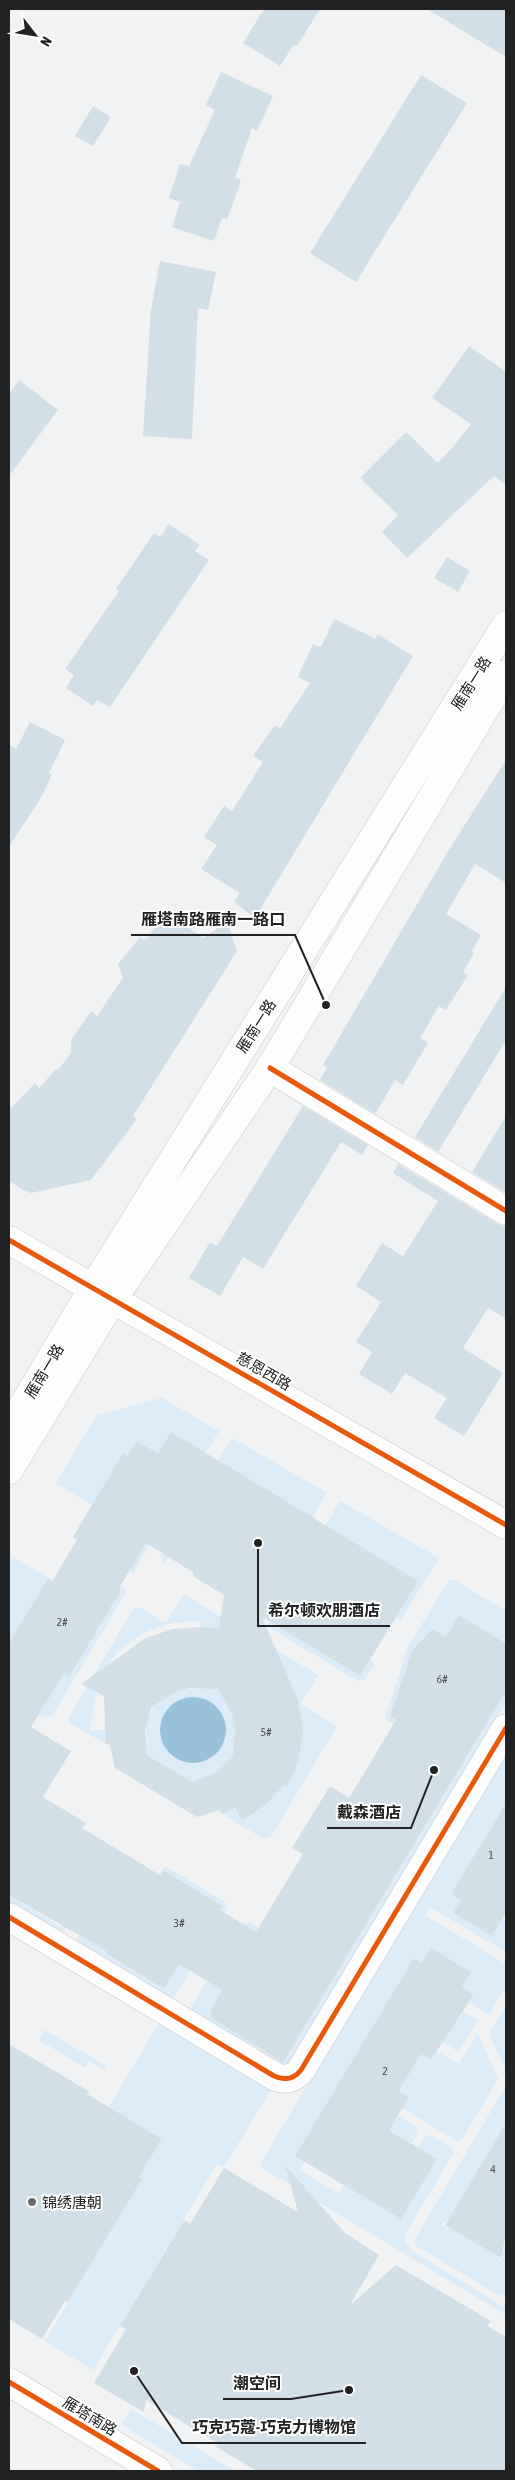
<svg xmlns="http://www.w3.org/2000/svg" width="515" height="2480" font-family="'Asap Condensed','Noto Sans SC',sans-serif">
  <rect width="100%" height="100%" fill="#f0f2f3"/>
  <!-- green -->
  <path fill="#dbecf8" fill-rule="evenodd" d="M 162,1398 L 219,1431 L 133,1573 L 129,1571 L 201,1451 L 171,1432 L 160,1455 L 128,1456 L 92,1505 L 56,1483 L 97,1415 Z
    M 232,1438 L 327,1493 L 302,1535 L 166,1555 L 169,1557 L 164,1565 L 161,1556 Z
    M 340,1501 L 439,1558 L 401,1620 L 395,1619 L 418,1581 L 329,1528 L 315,1543 Z
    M 12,1556 L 48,1578 L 11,1640 L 9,1639 L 9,1561 Z
    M 449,1580 L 454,1580 L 506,1611 L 506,1636 L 503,1641 L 460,1615 L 446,1637 L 432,1629 L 412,1651 L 390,1716 L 396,1720 L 394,1724 L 387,1720 L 386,1715 L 408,1646 Z
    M 117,1583 L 125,1589 L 125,1594 L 52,1716 L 44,1717 L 39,1714 L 64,1674 L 69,1676 L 113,1604 L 112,1592 L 118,1596 L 121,1590 L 115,1586 Z
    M 184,1594 L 239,1628 L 220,1627 L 219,1630 L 201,1627 L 201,1621 L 171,1623 L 143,1633 L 119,1650 L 100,1674 L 90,1730 L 105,1730 L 106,1744 L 110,1744 L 111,1747 L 70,1723 L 69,1717 L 133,1609 L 141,1608 L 166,1623 Z
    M 281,1599 L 276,1625 L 360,1676 L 371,1659 L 375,1664 L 365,1679 L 358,1681 L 270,1628 L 268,1621 Z
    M 262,1641 L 318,1675 L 300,1704 L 337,1726 L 271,1837 L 264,1839 L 217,1811 L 220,1810 L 222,1814 L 235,1808 L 243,1821 L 265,1805 L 282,1784 L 287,1787 L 303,1729 L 298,1700 L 286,1672 L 281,1675 Z
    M 197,1682 L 205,1683 L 230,1698 L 235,1728 L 233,1756 L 217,1772 L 197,1785 L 143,1752 L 140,1739 L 146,1738 L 147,1717 L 158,1698 L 182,1689 L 196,1688 ZM 185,1698 L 215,1706 C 224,1715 225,1723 223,1734 C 220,1756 209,1762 188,1763 L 169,1708 Z
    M 506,1691 L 506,1703 L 289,2065 L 284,2067 L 192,2011 L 192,2006 L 241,1924 L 250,1922 L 259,1928 L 256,1932 L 246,1926 L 211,1983 L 217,1987 L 219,1984 L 224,1986 L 209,2011 L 212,2014 L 210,2017 L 260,2042 L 257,2048 L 283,2063 Z
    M 506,1753 L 506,1816 L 500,1812 L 451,1894 L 461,1900 L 453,1913 L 492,1936 L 503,1918 L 506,1920 L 506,1952 L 430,1907 L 425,1915 L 506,1964 L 506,1986 L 489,2015 L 469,2003 L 474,1994 L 414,1958 L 298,2151 L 307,2157 L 300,2170 L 339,2194 L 350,2175 L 354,2191 L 401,2219 L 437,2159 L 418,2147 L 424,2137 L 430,2135 L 452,2148 L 453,2154 L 405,2234 L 405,2241 L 412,2251 L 506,2308 L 506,2315 L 259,2166 Z
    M 165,1866 L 225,1902 L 227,1908 L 175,1996 L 168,1998 L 78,1944 L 77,1938 L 81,1931 L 107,1951 L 105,1954 L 164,1989 L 179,1964 L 186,1968 L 223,1906 L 163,1870 Z
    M 9,1895 L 61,1927 L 65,1922 L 68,1924 L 64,1931 L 56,1931 L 9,1903 Z
    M 506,2006 L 506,2070 L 489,2034 Z
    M 464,2012 L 478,2020 L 459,2052 L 442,2042 L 452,2013 L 460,2018 Z
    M 160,2022 L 271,2089 L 224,2167 L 217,2164 L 93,2370 L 45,2341 L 142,2179 L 139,2177 L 162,2139 L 109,2107 Z
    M 45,2030 L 106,2066 L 104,2070 L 89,2061 L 85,2068 L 39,2040 Z
    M 478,2033 L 498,2079 L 462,2140 L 457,2141 L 402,2108 L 409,2097 L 399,2091 L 421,2054 L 431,2060 L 437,2051 L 459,2064 Z
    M 506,2090 L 506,2123 L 450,2217 L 442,2225 C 460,2231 487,2246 500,2260 L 506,2245 L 506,2293 L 500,2296 L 416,2246 L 414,2240 L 503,2091 Z
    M 397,2115 L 417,2127 L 418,2133 L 412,2143 L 390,2130 L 378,2151 L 386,2124 Z
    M 131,2409 L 235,2471 L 198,2471 L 122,2425 Z"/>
  <!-- water -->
  <path fill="#99c1da" d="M160 1730a33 33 0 1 1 66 0a33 33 0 1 1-66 0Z"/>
  <!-- building -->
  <path fill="#d3dfe6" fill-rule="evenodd" d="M 264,9 L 320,9 L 297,46 L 294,44 L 280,66 L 243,43 Z
    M 427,9 L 506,9 L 506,57 Z
    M 221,72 L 273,96 L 257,131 L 252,128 L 235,178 L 241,180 L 227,220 L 222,218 L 214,241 L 172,227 L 180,202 L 169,198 L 180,164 L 189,166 L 215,110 L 206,105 Z
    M 421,75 L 467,103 L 356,282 L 310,253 Z
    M 93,106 L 111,117 L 93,146 L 75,136 Z
    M 160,261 L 216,272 L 208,310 L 198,308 L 192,439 L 143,436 L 151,310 Z
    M 469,346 L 506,372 L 506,485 L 494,476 L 407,558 L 382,532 L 398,515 L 360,478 L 406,432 L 438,463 L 452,448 L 471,424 L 432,398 Z
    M 19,380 L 58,410 L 9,476 L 9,394 Z
    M 169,524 L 200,545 L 195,551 L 209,560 L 110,707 L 97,700 L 93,706 L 66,688 L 74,675 L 65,669 L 119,591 L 116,589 L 154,533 L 160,537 Z
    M 447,557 L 470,571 L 458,592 L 434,578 Z
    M 334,619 L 376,639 L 377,634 L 413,656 L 255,918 L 234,902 L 240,893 L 201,869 L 217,845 L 204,837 L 224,806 L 232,811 L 263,762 L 253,756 L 275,725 L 280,728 L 310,683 L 298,677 L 313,644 L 321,647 Z
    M 30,722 L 65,740 L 49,773 L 52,774 L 42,796 L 9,847 L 9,745 L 16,749 Z
    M 506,760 L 506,883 L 475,864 L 446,914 L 481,935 L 472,951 L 474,953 L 463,972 L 468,975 L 446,1010 L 439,1006 L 420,1038 L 428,1043 L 403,1085 L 395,1080 L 375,1114 L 320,1080 L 327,1068 L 323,1065 L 450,848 Z
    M 166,911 L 203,938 L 227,922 L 237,951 L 133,1116 L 137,1119 L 91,1180 L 31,1193 L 23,1190 L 9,1181 L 9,1110 L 35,1083 L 39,1088 L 56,1069 L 58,1070 L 71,1053 L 71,1040 L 91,1011 L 97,1016 L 123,978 L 118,964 L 140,937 L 146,940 Z
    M 506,987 L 506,1040 L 438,1152 L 415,1137 Z
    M 303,1106 L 368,1145 L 362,1155 L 341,1142 L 263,1269 L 243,1257 L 220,1296 L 189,1278 L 210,1242 L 217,1246 Z
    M 506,1116 L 506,1193 L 472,1172 Z
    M 398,1164 L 498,1224 L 506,1227 L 506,1319 L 488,1308 L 463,1348 L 503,1373 L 464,1436 L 434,1418 L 447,1398 L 405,1373 L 392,1394 L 359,1374 L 372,1352 L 356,1342 L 381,1302 L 356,1286 L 382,1243 L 403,1256 L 438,1201 L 393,1173 Z
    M 171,1432 L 418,1581 L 360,1676 L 262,1617 L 298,1700 L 303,1729 L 299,1759 L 287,1787 L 284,1785 L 265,1805 L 242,1821 L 235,1808 L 222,1814 L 220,1810 L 197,1817 L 115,1768 L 110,1744 L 106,1744 L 104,1696 L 81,1684 L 146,1638 L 172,1629 L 201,1627 L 219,1629 L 224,1595 L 193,1576 L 194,1573 L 146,1543 L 119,1588 L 121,1590 L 69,1677 L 64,1674 L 31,1727 L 71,1751 L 43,1797 L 86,1823 L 82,1828 L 160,1875 L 163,1870 L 223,1906 L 220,1910 L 256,1932 L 303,1854 L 292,1848 L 330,1786 L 349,1798 L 396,1720 L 390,1716 L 412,1651 L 432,1629 L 446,1637 L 459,1615 L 506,1643 L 506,1691 L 283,2063 L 210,2017 L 212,2014 L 209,2012 L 222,1990 L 179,1964 L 164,1989 L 105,1953 L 107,1951 L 9,1895 L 9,1643 L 48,1578 L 52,1581 L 77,1540 L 73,1537 L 123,1453 L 128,1456 L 137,1441 L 158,1454 ZM 189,1688 L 218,1689 L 232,1714 L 235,1728 L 233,1756 L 217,1772 L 193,1782 L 147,1755 L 145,1731 L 151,1707 L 176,1692 Z
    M 506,1803 L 506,1913 L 492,1936 L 453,1913 L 461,1900 L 451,1894 Z
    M 431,1948 L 471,1972 L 462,1987 L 474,1994 L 431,2060 L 421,2054 L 399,2091 L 409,2097 L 389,2130 L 437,2159 L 401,2219 L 295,2156 L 414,1958 L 422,1963 Z
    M 9,2044 L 90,2092 L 87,2094 L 162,2139 L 139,2177 L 142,2179 L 68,2302 L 65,2301 L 42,2339 L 9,2319 Z
    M 506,2123 L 506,2234 L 501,2258 L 445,2225 Z
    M 285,2165 L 345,2233 L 379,2255 L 350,2305 L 396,2265 L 491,2321 L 487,2326 L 506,2337 L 506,2471 L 257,2471 L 215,2446 L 219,2444 L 146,2400 L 144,2412 L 94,2383 L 126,2329 L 120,2326 L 184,2220 L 190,2224 L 224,2168 L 298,2212 Z"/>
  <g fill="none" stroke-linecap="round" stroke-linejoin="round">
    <defs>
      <path id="street" d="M 270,1068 L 506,1211
        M 9,1917 L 274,2076 C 285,2081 294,2079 301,2070 L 506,1728
        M 9,2382 L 158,2471"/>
      <path id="secondary" d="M 9,1240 L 506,1525
        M 9,1429 L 93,1288 L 506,625
        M 9,1470 L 113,1299 L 270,1068 L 506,674"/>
    </defs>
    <!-- street casing -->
    <use href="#street" stroke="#c9cacb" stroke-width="29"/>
    <!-- secondary casing -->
    <use href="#secondary" stroke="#c9cacb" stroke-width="29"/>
    <!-- street -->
    <use href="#street" stroke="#fdfdfd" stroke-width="28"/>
    <!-- secondary -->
    <use href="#secondary" stroke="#fdfdfd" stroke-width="28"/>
    <defs>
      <path id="cycleway" d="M 270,1068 L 506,1211
        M 9,1240 L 506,1525
        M 9,1917 L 274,2076 C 285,2081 294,2079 301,2070 L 506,1728
        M 9,2382 L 158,2471"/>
    </defs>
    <!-- cycleway casing -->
    <use href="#cycleway" stroke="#fff" stroke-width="8"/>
    <!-- cycleway -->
    <use href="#cycleway" stroke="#e8590c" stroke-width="5"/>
  </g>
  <!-- markers -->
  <circle fill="#696b6c" stroke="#fff" stroke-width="2" cx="32" cy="2202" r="5"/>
  <g text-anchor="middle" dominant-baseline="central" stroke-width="4" stroke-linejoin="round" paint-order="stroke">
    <!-- number labels -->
    <g font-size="12" fill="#4e5154">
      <text x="62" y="1622">2#</text>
      <text x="442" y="1679">6#</text>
      <text x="266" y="1732">5#</text>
      <text x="491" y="1855">1</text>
      <text x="179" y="1923">3#</text>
      <text x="385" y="2071">2</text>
      <text x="493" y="2169">4</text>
    </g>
    <!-- street labels -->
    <g font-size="15" fill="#212223" stroke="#fff">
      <text transform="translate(471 683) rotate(-58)">雁南一路</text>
      <text transform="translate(256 1026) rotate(-58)">雁南一路</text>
      <text transform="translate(44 1371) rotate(-59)">雁南一路</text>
      <text transform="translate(264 1371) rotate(30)">慈恩西路</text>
      <text transform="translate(90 2416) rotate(31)">雁塔南路</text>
    </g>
    <!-- poi labels -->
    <g font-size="15" fill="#212223" stroke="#fff" text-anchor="start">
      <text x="42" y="2202">锦绣唐朝</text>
    </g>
  </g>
  <!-- callouts -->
  <path fill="none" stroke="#212223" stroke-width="2" d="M326 1005L295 935H131M258 1543L258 1626H390M434 1770L411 1828H327M349 2390L291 2399H223M134 2371L182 2443H366"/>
  <g fill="#212223" stroke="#fff" stroke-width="2">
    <circle cx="326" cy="1005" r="5"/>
    <circle cx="258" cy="1543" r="5"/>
    <circle cx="434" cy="1770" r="5"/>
    <circle cx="349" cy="2390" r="5"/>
    <circle cx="134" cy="2371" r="5"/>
  </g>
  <g font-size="16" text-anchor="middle" font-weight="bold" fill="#212223" stroke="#fff" stroke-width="4" stroke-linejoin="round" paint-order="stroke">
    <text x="213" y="925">雁塔南路雁南一路口</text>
    <text x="324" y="1616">希尔顿欢朋酒店</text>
    <text x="369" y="1818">戴森酒店</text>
    <text x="257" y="2389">潮空间</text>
    <text x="274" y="2433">巧克巧蔻-巧克力博物馆</text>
  </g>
  <!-- border -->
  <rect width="515" height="2480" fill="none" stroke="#212223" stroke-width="20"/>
  <!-- north arrow -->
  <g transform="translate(35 35) rotate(121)" stroke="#ffffff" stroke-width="4" paint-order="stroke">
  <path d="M0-4L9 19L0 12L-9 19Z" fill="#212223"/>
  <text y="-8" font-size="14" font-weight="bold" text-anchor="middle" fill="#212223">N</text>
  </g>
</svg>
